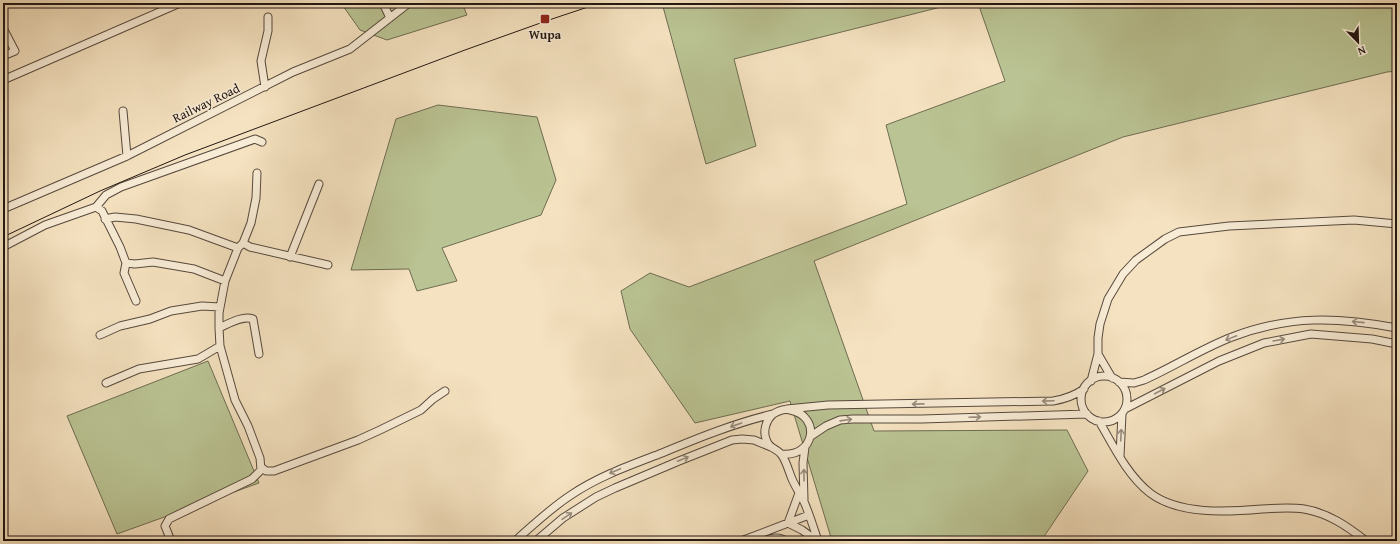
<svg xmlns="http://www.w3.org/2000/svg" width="1400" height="544" font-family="'Gentium Book Plus',serif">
  <rect width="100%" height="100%" fill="#f5e2c0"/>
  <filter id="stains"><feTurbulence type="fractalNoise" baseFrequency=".005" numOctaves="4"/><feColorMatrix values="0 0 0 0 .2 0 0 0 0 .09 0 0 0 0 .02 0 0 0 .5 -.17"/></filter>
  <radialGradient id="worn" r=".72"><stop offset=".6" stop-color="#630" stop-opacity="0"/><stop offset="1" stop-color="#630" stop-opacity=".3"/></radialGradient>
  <!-- green -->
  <path fill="#bac393" stroke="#6e6c52" d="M 341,3 L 462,3 L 467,15 L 387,40 L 360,30 Z
    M 662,3 L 957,3 L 734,59 L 756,146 L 706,164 Z
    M 978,3 L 1397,3 L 1397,71 L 1387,72 L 1123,137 L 814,261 L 874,431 L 1067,430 L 1088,471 L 1041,541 L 832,541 L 790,401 L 695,423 L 630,329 L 621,291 L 650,273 L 689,287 L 907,204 L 886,125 L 1005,81 Z
    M 438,105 L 537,117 L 556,180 L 541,215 L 442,248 L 457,281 L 417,291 L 409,269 L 351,270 L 396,119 Z
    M 208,361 L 259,483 L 117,534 L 67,416 Z"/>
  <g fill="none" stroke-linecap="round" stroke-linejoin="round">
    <defs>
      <path id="minor" d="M 383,3 L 390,18
        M 3,28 L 15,51 L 3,56
        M 3,80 L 180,3
        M 265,87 L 261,61 L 268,31 L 268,17
        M 123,111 L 127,156
        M 96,207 L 102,211 L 120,247 L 126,263 L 124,273 L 136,301
        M 3,209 L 127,156 L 293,72 L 350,49 L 409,3
        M 105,219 L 115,217 L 136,219 L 189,230 L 238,248
        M 243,243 L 250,247 L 328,265
        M 3,247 L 45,225 L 96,207 L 106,195 L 121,187 L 255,139 L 262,142
        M 290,257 L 319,184
        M 126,263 L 135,264 L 153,262 L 194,269 L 225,281
        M 219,328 C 228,324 243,315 253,319 L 259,354
        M 100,335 L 120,326 L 150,319 L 171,311 L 202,306 L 220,307
        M 1098,354 L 1112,378
        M1081 399a23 23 0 1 1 46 0a23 23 0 1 1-46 0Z
        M 1091,381 L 1098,354 L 1098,338 L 1100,324 L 1108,299 L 1123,274 L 1136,260 L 1165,239 L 1179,232 L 1229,226 L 1354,220 L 1397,224
        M 1119,382 L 1134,383 L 1144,380 C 1173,367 1203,348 1232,337 C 1289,315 1338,317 1397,328
        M 106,383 L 139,369 L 198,359 L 220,346
        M 787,409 L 828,405 L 1053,401 C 1065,399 1074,396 1084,389
        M 1125,409 L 1219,361 L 1264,343 L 1311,334 L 1372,339 L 1397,344
        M 1099,421 C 1113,445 1127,475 1150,493 C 1179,515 1227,512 1262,509 C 1276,508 1290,507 1304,509 C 1328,513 1347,526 1366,541
        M 811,436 L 826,426 L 840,420 L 853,419 L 922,419 L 1087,414
        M 781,454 C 815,458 822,416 790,410 C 784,408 778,411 773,414 C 766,420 763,431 766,439 C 769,449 776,448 781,454 C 786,460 789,472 792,479 C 796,488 801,495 805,504 C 810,516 814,529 818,541
        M 1120,456 L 1122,414
        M 261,467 L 266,471 L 274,471 L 358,440 L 380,430 L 421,410 L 433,399 L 445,391
        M 799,493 L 788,523 L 802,530 L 817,541
        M 804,500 L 803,463 L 805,447
        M 171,541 L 165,526 L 169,519 L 252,479 L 261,470 L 260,458 L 248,426 L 235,400 L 220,346 L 219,328 L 219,313 L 225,281 L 238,248 L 243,243 L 251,223 L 256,198 L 257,173
        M 515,541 C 533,525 551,508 571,495 C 599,476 631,465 662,453 C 698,438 735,423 773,414
        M 536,541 L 563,518 L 596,497 L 615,488 L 679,461 L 732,440 L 742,439 L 754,440 L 771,447
        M 741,541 L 809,515
        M 763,541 C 771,538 779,536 786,541"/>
    </defs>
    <!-- minor casing -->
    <use href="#minor" stroke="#57493d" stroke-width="9"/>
    <!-- minor -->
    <use href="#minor" stroke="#f8ecd6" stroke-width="7"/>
    <!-- tram -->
    <path stroke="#221611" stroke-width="1" d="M 3,237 L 100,191 L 185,155 L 465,50 L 546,21 L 600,3"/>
  </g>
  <!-- one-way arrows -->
  <defs><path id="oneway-shaft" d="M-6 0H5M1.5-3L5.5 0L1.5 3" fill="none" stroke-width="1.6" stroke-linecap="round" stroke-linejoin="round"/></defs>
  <g stroke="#988c7d">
    <use href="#oneway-shaft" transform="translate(1358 322) rotate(-174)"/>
    <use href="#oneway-shaft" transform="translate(1231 338) rotate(158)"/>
    <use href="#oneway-shaft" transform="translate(1279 340) rotate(-10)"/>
    <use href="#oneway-shaft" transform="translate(1160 391) rotate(-28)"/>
    <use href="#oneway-shaft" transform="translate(1048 401) rotate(178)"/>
    <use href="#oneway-shaft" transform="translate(918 404) rotate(179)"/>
    <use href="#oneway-shaft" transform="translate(975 417) rotate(-2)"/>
    <use href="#oneway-shaft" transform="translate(846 420) rotate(-8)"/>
    <use href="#oneway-shaft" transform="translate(736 425) rotate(161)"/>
    <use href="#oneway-shaft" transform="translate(1121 435) rotate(-87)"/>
    <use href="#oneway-shaft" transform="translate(683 459) rotate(-22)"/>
    <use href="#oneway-shaft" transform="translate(615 471) rotate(157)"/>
    <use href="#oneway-shaft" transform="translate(804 475) rotate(-91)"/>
    <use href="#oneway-shaft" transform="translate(567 516) rotate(-34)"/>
  </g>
  <!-- markers -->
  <rect fill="#8f2418" stroke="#f8ecd6" stroke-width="1.5" x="540" y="14" width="10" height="10" rx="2"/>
  <g text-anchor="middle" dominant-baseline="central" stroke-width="3" stroke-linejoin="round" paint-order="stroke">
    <!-- poi labels -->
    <g font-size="13" font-weight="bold" fill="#221611" stroke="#f8ecd6">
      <text x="545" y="34">Wupa</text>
    </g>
    <!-- street labels -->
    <g font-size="13" fill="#221611" stroke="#f8ecd6">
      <text transform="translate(206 103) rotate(-26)">Railway Road</text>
    </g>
  </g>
  <!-- margin -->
  <rect width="1400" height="544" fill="none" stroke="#f5e2c0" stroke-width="16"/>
  <rect x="4" y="4" width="1392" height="536" fill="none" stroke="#221611" stroke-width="2"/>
  <rect x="8" y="8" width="1384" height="528" fill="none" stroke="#221611"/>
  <!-- north arrow -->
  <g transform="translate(1358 42) rotate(157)" stroke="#f8ecd6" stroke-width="3" paint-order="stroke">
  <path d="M0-3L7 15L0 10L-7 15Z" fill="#221611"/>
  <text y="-6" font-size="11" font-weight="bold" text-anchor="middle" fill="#221611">N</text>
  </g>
  <rect width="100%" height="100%" filter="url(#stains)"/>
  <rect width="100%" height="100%" fill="url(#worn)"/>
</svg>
